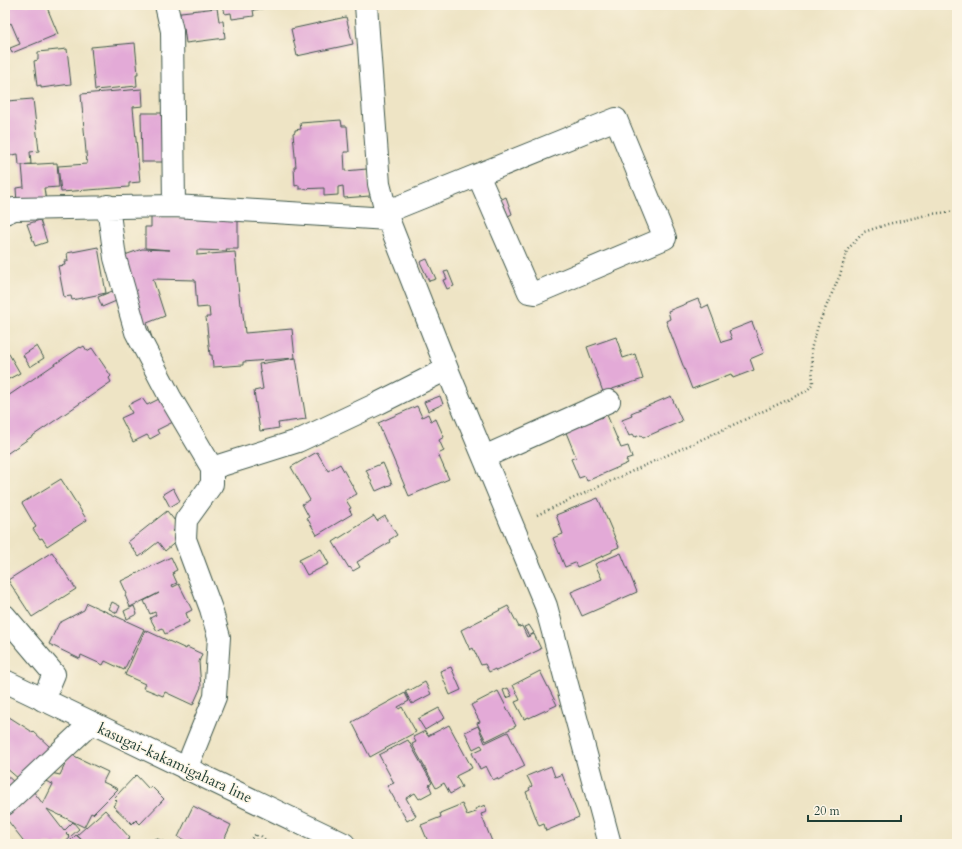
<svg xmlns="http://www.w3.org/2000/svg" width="962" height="849" font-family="Cardo,serif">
  <rect width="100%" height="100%" fill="#fcf5e5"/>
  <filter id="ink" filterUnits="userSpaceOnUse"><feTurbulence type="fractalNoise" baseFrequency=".025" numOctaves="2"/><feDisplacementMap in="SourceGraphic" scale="8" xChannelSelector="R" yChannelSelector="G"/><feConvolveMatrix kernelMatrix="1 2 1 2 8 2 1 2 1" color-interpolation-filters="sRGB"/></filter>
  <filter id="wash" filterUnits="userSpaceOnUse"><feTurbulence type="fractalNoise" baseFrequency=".012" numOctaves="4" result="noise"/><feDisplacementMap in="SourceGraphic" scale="16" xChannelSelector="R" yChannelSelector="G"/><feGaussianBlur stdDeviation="0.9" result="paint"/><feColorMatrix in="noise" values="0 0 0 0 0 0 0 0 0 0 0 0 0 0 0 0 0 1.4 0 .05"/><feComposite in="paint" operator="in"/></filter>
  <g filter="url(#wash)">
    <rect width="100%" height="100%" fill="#eee4c5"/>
    <g id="blocks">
      <!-- building -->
      <path fill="#e3aad7" d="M 5,5 L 46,5 L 58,34 L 12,53 L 10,48 L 20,44 L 11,23 L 8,25 L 5,19 Z
        M 223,5 L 281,5 L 281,6 L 253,10 L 254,16 L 232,19 L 231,13 L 225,14 Z
        M 217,8 L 219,21 L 223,21 L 225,38 L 186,43 L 184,28 L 178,29 L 176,15 L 181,14 L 181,12 Z
        M 346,17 L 353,44 L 297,56 L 291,29 Z
        M 135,43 L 138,74 L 136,74 L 137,86 L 95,90 L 91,47 Z
        M 67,49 L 71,84 L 41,88 L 41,85 L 37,86 L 34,61 L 38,60 L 38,52 Z
        M 142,89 L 143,106 L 133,107 L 140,182 L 129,183 L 129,187 L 61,192 L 58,166 L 87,164 L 81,94 Z
        M 5,97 L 6,97 L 7,101 L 33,99 L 39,151 L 30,152 L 31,164 L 19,165 L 18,154 L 5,156 Z
        M 141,113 L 168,113 L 169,162 L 142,162 Z
        M 341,120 L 342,126 L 347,126 L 349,152 L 344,152 L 345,171 L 367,169 L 370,196 L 344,198 L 343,186 L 338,187 L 338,195 L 324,196 L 324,188 L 299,189 L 299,185 L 295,186 L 294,167 L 296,167 L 293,133 L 295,132 L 295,130 L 301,129 L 300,123 Z
        M 57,163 L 59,187 L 44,188 L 46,201 L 17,203 L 16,188 L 24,187 L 22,165 Z
        M 506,197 L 512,214 L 508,216 L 503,203 L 500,200 Z
        M 151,216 L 238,220 L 238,249 L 226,249 L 227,251 L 197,250 L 197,255 L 235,252 L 240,305 L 242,305 L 245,333 L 292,329 L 295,358 L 243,362 L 243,365 L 213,367 L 212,355 L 210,355 L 206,317 L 210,317 L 209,307 L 197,308 L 195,280 L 153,279 L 165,316 L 147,323 L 157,352 L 151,354 L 119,257 L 142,249 L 170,250 L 145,248 L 145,227 L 151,227 Z
        M 40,220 L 47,242 L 35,246 L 27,224 Z
        M 98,247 L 106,293 L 72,300 L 71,296 L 64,297 L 58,266 L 65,265 L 64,261 L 68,261 L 67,253 Z
        M 427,259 L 436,279 L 429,281 L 420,262 Z
        M 448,271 L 454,286 L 447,289 L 443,280 L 447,279 L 444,272 Z
        M 117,289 L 121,299 L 102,307 L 98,297 Z
        M 698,299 L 702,308 L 708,305 L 722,342 L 732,339 L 729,331 L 752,322 L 764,353 L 750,359 L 754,370 L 733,378 L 731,374 L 692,389 L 666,321 L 670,319 L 668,311 Z
        M 616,337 L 623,358 L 635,354 L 643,379 L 603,392 L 587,347 Z
        M 37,346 L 44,358 L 30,367 L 23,355 Z
        M 84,346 L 87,351 L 92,348 L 111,376 L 109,378 L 111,382 L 5,455 L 5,398 L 80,347 L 81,348 Z
        M 5,347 L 20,373 L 5,381 Z
        M 296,358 L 306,419 L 278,423 L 279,428 L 260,431 L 254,391 L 263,389 L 259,364 Z
        M 440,396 L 443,404 L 428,411 L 424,402 Z
        M 671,396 L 682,421 L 643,438 L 641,435 L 635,437 L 633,434 L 629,436 L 622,420 L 632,416 L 631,413 Z
        M 142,398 L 147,405 L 161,398 L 173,422 L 157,430 L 159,434 L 150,439 L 147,435 L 133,442 L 121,418 L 132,413 L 128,405 Z
        M 417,406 L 422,417 L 428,414 L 431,421 L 436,419 L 444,437 L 439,440 L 444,451 L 438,454 L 449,479 L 409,496 L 378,423 Z
        M 607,415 L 621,448 L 628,446 L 632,458 L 626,460 L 628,463 L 587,481 L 585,476 L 579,478 L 571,459 L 576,457 L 565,430 L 590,420 L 590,422 Z
        M 317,452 L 328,471 L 340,464 L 357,494 L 346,500 L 351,508 L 349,509 L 352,514 L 317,535 L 307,518 L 309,517 L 302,504 L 310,500 L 291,467 Z
        M 383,463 L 392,484 L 376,491 L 366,470 Z
        M 61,479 L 87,520 L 47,546 L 42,538 L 40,539 L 33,529 L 36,527 L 22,503 Z
        M 173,488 L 180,501 L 170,507 L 163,494 Z
        M 598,498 L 619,547 L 612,550 L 612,552 L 577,567 L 575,563 L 565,567 L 553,538 L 563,534 L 556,515 Z
        M 167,511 L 179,526 L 173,531 L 179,539 L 165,551 L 158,542 L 139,557 L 128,542 Z
        M 374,516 L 377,521 L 385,516 L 397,535 L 389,540 L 390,542 L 357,562 L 360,567 L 353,571 L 350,567 L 349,568 L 333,542 Z
        M 321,549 L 329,564 L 307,575 L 299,560 Z
        M 52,552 L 76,589 L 32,617 L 8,580 Z
        M 621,553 L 637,592 L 582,616 L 571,592 L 602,579 L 595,564 Z
        M 171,557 L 177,570 L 173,572 L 174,574 L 173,574 L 177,583 L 172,585 L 173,587 L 179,584 L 192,610 L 186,613 L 189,622 L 165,634 L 162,628 L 157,631 L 150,618 L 156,615 L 155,612 L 150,614 L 144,601 L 159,593 L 130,607 L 125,595 L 127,594 L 121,581 Z
        M 112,602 L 120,606 L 117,613 L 109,609 Z
        M 87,603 L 144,629 L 124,670 L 105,661 L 103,665 L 81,655 L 80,659 L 49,644 L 59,623 L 84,610 Z
        M 134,606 L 137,614 L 127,619 L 124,611 Z
        M 508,606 L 519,627 L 522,626 L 527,637 L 534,634 L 541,649 L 496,671 L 495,669 L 489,672 L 485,664 L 481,665 L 473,648 L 470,650 L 461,630 Z
        M 529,625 L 534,633 L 529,636 L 524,627 Z
        M 145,630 L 186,649 L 187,647 L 202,654 L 199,662 L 201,687 L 193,705 L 165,692 L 163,696 L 143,688 L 145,684 L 125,675 Z
        M 451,667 L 461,690 L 450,695 L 440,671 Z
        M 540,671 L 557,705 L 529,718 L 529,717 L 524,719 L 515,702 L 520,700 L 513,685 Z
        M 425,682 L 431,694 L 412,704 L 405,691 L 409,689 L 409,691 Z
        M 508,688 L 512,696 L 506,698 L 503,690 Z
        M 498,691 L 516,726 L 486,741 L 477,723 L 480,722 L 471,705 Z
        M 405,693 L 409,701 L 398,707 L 399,709 L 402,707 L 416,732 L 370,757 L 352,722 Z
        M 439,708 L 445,718 L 425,730 L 418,719 Z
        M 5,711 L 8,713 L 6,715 L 31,731 L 31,733 L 33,731 L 50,747 L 20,780 L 5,767 Z
        M 449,725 L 472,768 L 456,776 L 462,787 L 450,794 L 444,783 L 436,788 L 412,744 L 416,742 L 413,737 L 425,731 L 428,736 Z
        M 478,726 L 485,743 L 508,732 L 525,766 L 498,780 L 497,778 L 493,780 L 486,766 L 480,769 L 472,753 L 483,748 L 481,745 L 473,749 L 465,732 Z
        M 408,740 L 432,783 L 429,785 L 432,792 L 419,799 L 415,793 L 406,798 L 416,816 L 407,821 L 387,786 L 394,783 L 379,755 Z
        M 70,754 L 108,772 L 103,782 L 118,789 L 93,814 L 91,813 L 84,827 L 47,809 L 64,831 L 73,822 L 79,829 L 70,837 L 66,833 L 70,838 L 63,844 L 26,844 L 5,817 L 5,815 L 33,791 L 43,804 L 53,784 L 45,781 L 51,773 L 60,775 Z
        M 551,766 L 555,777 L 562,774 L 579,817 L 546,831 L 544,824 L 539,826 L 526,792 L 530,790 L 529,788 L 532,786 L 527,776 Z
        M 5,774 L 14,782 L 5,792 Z
        M 136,775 L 149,789 L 151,786 L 164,799 L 140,824 L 136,820 L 132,824 L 113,806 L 117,801 L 114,798 Z
        M 462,804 L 467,815 L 476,812 L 475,809 L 485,805 L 487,812 L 481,814 L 493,844 L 429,844 L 421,825 L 441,817 L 440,813 Z
        M 193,806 L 231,825 L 222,844 L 192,844 L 178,837 Z
        M 105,810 L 130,838 L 123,844 L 85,844 L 77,835 Z
        M 76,835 L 82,840 L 78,844 L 74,844 L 70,841 Z
        M 155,838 L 170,844 L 152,844 Z"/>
    </g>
  </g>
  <g filter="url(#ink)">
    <use href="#blocks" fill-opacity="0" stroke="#3e564a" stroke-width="1"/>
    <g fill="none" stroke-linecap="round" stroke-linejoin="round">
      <defs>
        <path id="minor" d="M 166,5 L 172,31 L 174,206
          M 366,5 L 379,184 L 388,219 L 447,369 L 546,606 L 610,844
          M 108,206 L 115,258 L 136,332 L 170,397 L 212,468
          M 386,212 L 616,119 L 665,238 L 535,293 L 529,292 L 478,175
          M 5,213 L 14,209 L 174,206 L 388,219
          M 484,457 L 609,401
          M 5,616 L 54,674 L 43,700
          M 186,769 L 215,697 L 219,637 L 211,609 L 185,539 L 186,520 L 212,484 L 212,468 L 298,441 L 379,403 L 447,369
          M 5,804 L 91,723"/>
        <path id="primary" d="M 5,681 L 344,844"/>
      </defs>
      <!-- minor casing -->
      <use href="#minor" stroke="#3e564a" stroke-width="24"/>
      <!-- primary casing -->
      <use href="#primary" stroke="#3e564a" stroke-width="24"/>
      <!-- path -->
      <path stroke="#3e564a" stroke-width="2.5" stroke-dasharray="1 3" stroke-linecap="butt" d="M 537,515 L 807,391 L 813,383 L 811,349 L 819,323 L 840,275 L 847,250 L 864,232 L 888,224 L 931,214 L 957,211
        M 261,836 L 270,844
        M 246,844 L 257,833
        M 256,844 L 257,833"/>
      <!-- minor -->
      <use href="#minor" stroke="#fff" stroke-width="22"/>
      <!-- primary -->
      <use href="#primary" stroke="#fff" stroke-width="22"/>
    </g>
  </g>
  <g text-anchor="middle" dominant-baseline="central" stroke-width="3" stroke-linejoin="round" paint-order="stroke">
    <!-- street labels -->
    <g font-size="15" fill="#1f3d34" stroke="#fcf5e5">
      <text transform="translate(175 763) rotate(25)">kasugai-kakamigahara line</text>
    </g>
  </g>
  <!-- margin -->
  <rect width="962" height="849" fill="none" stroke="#fcf5e5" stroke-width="20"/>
  <!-- scale -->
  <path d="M808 815v6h93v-6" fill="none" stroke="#1f3d34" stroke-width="2"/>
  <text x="814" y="815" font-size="12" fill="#1f3d34" stroke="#fcf5e5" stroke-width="3" paint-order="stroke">20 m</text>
</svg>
